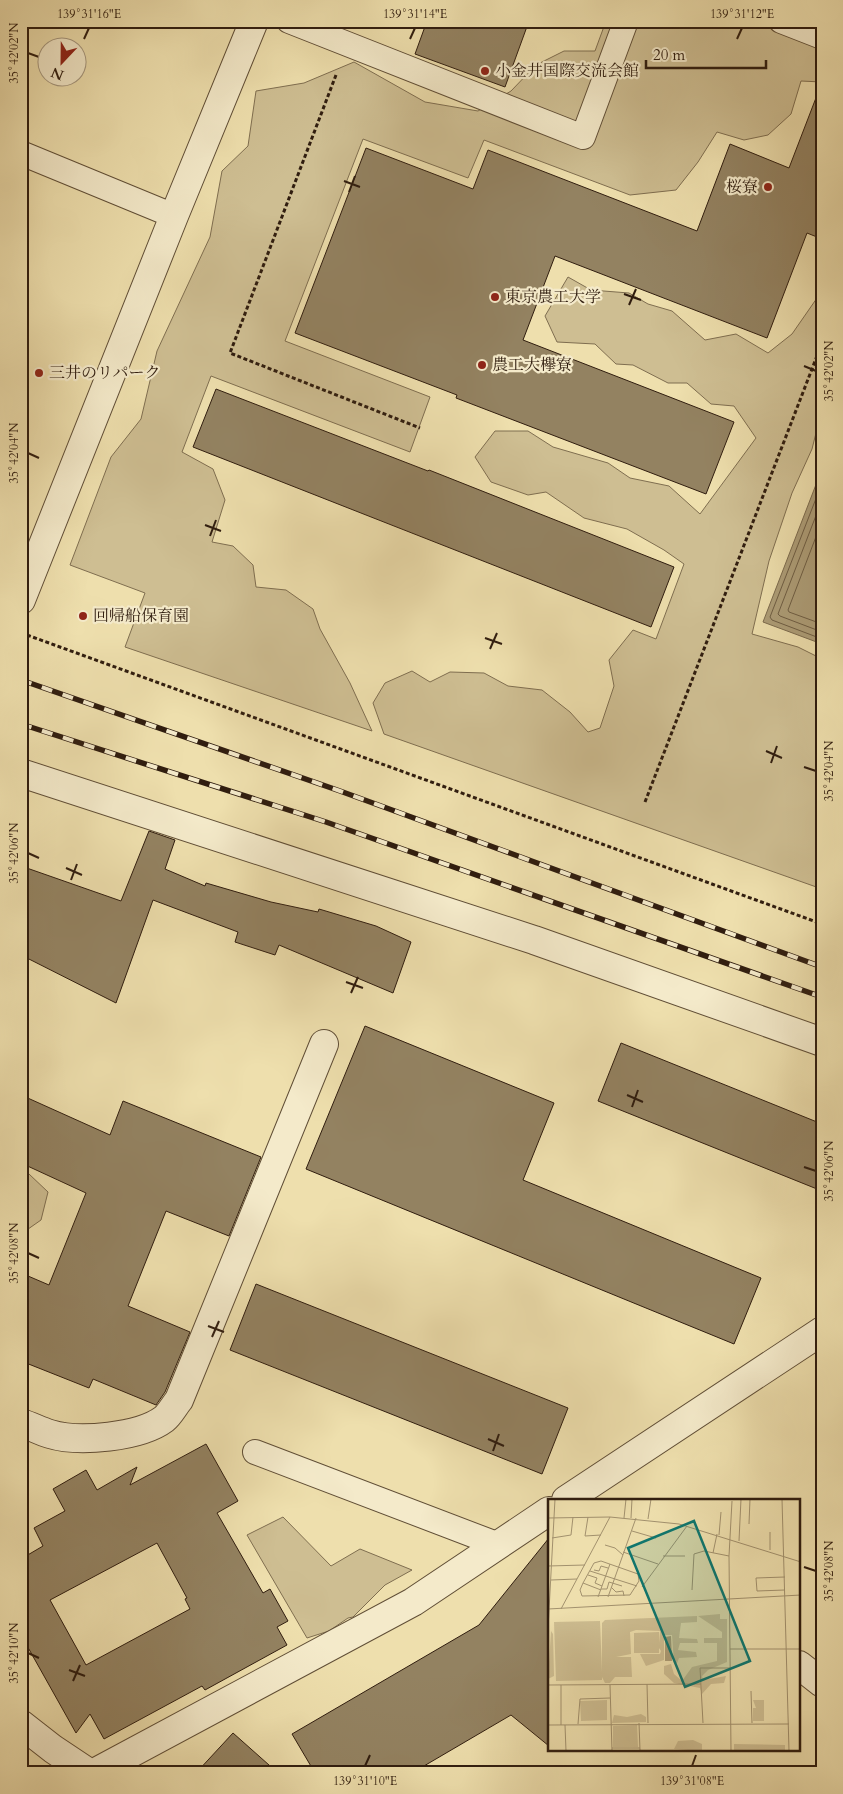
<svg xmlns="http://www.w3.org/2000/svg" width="843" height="1794" font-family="Cardo,'Noto Serif JP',serif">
  <rect width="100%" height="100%" fill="#eedfad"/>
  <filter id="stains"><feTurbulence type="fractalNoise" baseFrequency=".004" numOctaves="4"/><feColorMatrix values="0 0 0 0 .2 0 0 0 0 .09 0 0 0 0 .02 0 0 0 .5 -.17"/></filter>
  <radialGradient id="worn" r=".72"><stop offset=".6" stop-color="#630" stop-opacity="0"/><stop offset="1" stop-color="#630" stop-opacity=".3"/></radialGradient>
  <!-- green -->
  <path fill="#cebe92" stroke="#7f6e50" d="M 606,21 L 822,21 L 822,82 L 801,81 L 791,114 L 768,135 L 744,140 L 717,132 L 698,162 L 676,190 L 630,195 L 484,140 L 468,178 L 363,139 L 285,341 L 430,397 L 410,452 L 211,376 L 182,452 L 213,469 L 225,500 L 212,542 L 233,546 L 253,565 L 256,587 L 286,590 L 313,609 L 320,629 L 350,683 L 372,731 L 125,647 L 145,593 L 70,565 L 111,457 L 141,419 L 157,351 L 210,237 L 222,171 L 248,146 L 256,91 L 304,83 L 354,62 L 425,102 L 478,111 L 511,91 L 536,65 L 564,51 L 595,51 Z
    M 568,277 L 591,290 L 629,293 L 648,304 L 672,311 L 705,340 L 736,334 L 768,353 L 792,334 L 817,298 L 822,300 L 822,409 L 812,449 L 792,493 L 769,561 L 752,634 L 798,647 L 822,659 L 822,889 L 384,734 L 373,703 L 385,683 L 412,671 L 430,682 L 450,672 L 484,673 L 508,686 L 542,690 L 570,712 L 588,732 L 600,728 L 614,686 L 609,660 L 633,630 L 656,639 L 684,564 L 664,550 L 627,529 L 584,518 L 546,492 L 528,495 L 491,482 L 475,457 L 495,431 L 528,431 L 553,447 L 608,463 L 630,478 L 669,486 L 700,514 L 756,438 L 734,406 L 711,404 L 687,383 L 668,383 L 633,365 L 616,364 L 595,344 L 557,342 L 545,316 Z
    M 21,1171 L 29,1174 L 48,1192 L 41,1220 L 21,1234 Z
    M 283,1517 L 331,1566 L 360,1549 L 412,1570 L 385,1585 L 353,1617 L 348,1618 L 329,1631 L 307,1638 L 247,1535 Z"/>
  <!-- water -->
  <path fill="#ad9d77" stroke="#7b6a4d" d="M 822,469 L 822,644 L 763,622 Z"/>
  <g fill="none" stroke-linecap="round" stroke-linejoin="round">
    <!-- shore -->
    <path stroke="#6e5d43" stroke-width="1" d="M 822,483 L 770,617 L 772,620 L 822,639
      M 822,500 L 778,614 L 780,616 L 822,632
      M 822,521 L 788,610 L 789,612 L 822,624"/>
  </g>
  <!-- building -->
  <path fill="#938261" stroke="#301d0f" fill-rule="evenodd" d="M 427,21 L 529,21 L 505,87 L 415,54 Z
    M 819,90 L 822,90 L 822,239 L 807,233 L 767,338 L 555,256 L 523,340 L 734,422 L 706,494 L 456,398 L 457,395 L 295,333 L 366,148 L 473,189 L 488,150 L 697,231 L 730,144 L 789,168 Z
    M 216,389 L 428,471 L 429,470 L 674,567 L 651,627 L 193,447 Z
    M 149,831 L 175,840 L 165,869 L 205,886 L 206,883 L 271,902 L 318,912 L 319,909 L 376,926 L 411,942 L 393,993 L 279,945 L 275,955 L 235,942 L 238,932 L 153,900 L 116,1003 L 21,955 L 21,866 L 121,901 Z
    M 365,1026 L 554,1103 L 523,1180 L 761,1278 L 734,1344 L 306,1169 Z
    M 621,1043 L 822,1124 L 822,1191 L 598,1101 Z
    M 21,1095 L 110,1135 L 123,1101 L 261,1157 L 229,1236 L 166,1211 L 128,1306 L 190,1332 L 165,1392 L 156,1405 L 93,1379 L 89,1388 L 21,1361 L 21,1273 L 49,1285 L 86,1193 L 21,1163 Z
    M 256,1284 L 568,1408 L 542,1474 L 230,1350 Z
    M 206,1444 L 238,1501 L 217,1513 L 263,1593 L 270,1589 L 288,1621 L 277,1627 L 287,1645 L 205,1690 L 202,1686 L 104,1739 L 90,1714 L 76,1733 L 21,1635 L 21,1547 L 26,1556 L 43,1546 L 34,1528 L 65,1511 L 53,1489 L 86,1470 L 97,1490 L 137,1467 L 130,1485 ZM 157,1543 L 187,1598 L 185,1599 L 190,1609 L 86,1665 L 50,1600 Z
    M 549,1538 L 549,1746 L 511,1715 L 412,1773 L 315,1773 L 292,1734 L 479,1625 Z
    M 233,1733 L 278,1773 L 196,1773 Z"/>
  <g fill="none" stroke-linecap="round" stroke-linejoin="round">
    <defs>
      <path id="service" d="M 289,21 L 583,137 L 626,21
        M 781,21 L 822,37
        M 21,153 L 174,216
        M 255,1452 L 499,1545"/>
      <path id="minor" d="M 21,600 L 174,216 L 254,21
        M 21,773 L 534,940 L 822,1042
        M 21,1423 C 31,1426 40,1431 50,1434 C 79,1443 140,1437 164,1419 C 170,1414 174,1406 179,1400 L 324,1044
        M 566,1500 L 822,1331
        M 799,1665 L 822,1683
        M 21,1724 L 53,1749 L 89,1773
        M 94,1773 L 413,1602 L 549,1511"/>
    </defs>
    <!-- service casing -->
    <use href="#service" stroke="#604e36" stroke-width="26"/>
    <!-- minor casing -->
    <use href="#minor" stroke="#604e36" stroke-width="30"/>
    <!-- path -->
    <path stroke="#301d0f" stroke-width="3" stroke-dasharray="4 2.5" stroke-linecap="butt" d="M 336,75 L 230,353 L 420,428
      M 27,635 L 822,924
      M 645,802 L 822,343"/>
    <!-- service -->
    <use href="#service" stroke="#f4eaca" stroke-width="24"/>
    <!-- minor -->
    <use href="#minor" stroke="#f4eaca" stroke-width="28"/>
    <defs>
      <path id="rail" d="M 21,680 L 340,791 L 822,967
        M 21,724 L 326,822 L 822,997"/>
    </defs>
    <!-- rail casing -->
    <use href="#rail" stroke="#301d0f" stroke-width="5.5"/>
    <!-- rail -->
    <use href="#rail" stroke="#f4eaca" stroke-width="4" stroke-dasharray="11" stroke-linecap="butt"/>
  </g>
  <!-- ticks -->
  <path fill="none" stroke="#301d0f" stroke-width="2" d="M 84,39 L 89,28M 410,39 L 415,28M 737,39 L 742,28M 28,53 L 39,57M 344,181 L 360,187M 349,192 L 355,176M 624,294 L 641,300M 629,305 L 636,289M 804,366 L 816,371M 28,453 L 39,458M 205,525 L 221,531M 210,536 L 216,520M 485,638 L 502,644M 490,649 L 497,633M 766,751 L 782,758M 771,763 L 777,746M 804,767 L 816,771M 28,853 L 39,858M 66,868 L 82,875M 71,880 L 77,864M 346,982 L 363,988M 351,993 L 358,977M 627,1095 L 643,1102M 632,1107 L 638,1090M 804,1167 L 816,1171M 28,1253 L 39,1258M 208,1326 L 224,1332M 212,1337 L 219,1321M 488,1439 L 504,1446M 493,1451 L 499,1434M 804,1567 L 816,1571M 28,1653 L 39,1658M 69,1670 L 85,1676M 73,1681 L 80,1665M 365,1766 L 370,1755M 692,1766 L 696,1755"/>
  <!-- markers -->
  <g fill="#8f2418" stroke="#f4eaca" stroke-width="2">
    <circle cx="485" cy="71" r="5"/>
    <circle cx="768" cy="187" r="5"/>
    <circle cx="495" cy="297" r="5"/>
    <circle cx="482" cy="365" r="5"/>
    <circle cx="39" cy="373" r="5"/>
    <circle cx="83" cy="616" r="5"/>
  </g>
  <g text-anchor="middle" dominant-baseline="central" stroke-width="4.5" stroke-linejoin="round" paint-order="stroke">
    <!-- poi labels -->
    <g font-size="16" fill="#301d0f" stroke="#f4eaca" text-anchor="start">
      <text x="495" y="71">小金井国際交流会館</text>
      <text x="758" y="187" text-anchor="end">桜寮</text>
      <text x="505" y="297">東京農工大学</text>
      <text x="492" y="365">農工大欅寮</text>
      <text x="49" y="373">三井のリパーク</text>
      <text x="93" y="616">回帰船保育園</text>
    </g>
  </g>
  <!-- overview -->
  <g transform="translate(548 1499)">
    <rect width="252" height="252" fill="#eedfad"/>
    <path d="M 172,115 L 172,120 L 179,120 L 179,163 L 160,171 L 154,177 L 155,181 L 178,177 L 176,184 L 163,185 L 154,195 L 152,189 L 126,184 L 116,175 L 116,167 L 123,165 L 126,175 L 134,182 L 144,168 L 169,162 L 169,144 L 156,144 L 156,139 L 174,139 L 174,133 L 150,117 ZM 149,117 L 149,123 L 133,124 L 131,139 L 149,140 L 150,144 L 132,144 L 130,151 L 148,153 L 149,158 L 131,159 L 129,164 L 126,164 L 124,136 L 116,136 L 116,161 L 98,167 L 92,155 L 112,155 L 113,152 L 111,149 L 111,154 L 86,154 L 86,134 L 111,133 L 111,144 L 112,132 L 88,131 L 82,133 L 83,155 L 68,158 L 83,158 L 84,178 L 67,178 L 62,184 L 57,184 L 54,178 L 54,181 L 8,182 L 6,123 L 52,122 L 54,174 L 54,124 L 57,121 ZM 3,132 L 5,135 L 6,177 L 0,180 ZM 59,201 L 59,221 L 33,222 L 32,202 ZM 205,201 L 216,201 L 216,222 L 205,222 L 205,209 L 208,209 ZM 93,215 L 98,218 L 98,223 L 64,224 L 66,216 L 79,218 ZM 89,226 L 90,248 L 65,248 L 65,227 ZM 145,241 L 154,245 L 154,252 L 126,250 L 130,242 ZM 186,245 L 237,246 L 237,252 L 186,252 Z" fill="#cebe92"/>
    <path d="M 123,137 L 124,162 L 117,162 L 117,138 Z" fill="#ad9d77"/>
    <path fill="none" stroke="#a2916e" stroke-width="1" d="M 234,0 L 241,252M 40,18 L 37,37 L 53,36M 0,19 L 62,18 L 131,25 L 253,63M 76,19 L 78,0M 83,19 L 84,0M 100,20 L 103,0M 201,25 L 202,0M 84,32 L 108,39M 171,36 L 173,13M 4,39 L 23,36 L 25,18M 191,42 L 193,0M 57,46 L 67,49 L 75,56M 222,51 L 222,33M 75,53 L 110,65M 165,54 L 169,35M 115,57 L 137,57M 53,62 L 90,75 L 91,82 L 82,96 L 34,97 L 32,91 L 35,84 L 46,64 ZM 0,67 L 37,66M 46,71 L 51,72 L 53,67 L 60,69M 42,72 L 89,87M 40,76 L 49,79 L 47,84 L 54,87M 237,78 L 208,79 L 209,92 L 237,91M 3,81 L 29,80M 35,84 L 53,91M 63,88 L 68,93 L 75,92 L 76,97M 94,88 L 139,27M 53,90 L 59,90 L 61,83 L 74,87M 144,91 L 146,55 L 156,52 L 181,57M 50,98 L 62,65M 60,98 L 88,19M 0,110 L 253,96M 13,110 L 62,18M 0,130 L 7,0M 182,150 L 253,150M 99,185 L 100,224M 0,186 L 153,185M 13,186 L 13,226M 62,186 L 64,252M 203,192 L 204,224M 91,224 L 92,251M 155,224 L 152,169 L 182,169M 30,225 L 32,200 L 62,199M 0,226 L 241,225M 17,226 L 18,252M 64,249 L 92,249M 183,252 L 181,57 L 184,2"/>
    <path fill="#0f766e" fill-opacity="0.15" stroke="#0f766e" stroke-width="2.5" d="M 146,22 L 202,162 L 137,188 L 80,49 Z"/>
    <rect width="252" height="252" fill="none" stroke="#301d0f" stroke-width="2.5"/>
  </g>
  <!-- margin -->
  <rect width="843" height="1794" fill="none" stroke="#eedfad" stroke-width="55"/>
  <!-- north arrow -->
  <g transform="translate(62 62) rotate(202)"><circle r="24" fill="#f4eaca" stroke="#a6987f"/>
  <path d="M0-4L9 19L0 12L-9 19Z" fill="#8f2418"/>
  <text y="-8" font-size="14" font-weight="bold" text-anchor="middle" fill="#301d0f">N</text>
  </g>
  <!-- scale -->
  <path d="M646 60v8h120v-8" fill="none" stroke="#301d0f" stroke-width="2.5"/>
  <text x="653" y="60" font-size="15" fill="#301d0f" stroke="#f4eaca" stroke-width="4" paint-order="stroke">20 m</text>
  <rect x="28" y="28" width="788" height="1738" fill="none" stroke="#301d0f" stroke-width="2"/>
  <g font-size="12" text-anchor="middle" fill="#301d0f">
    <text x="89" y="18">139°31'16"E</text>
    <text x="415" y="18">139°31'14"E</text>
    <text x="742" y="18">139°31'12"E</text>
    <text transform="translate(14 53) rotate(-90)" y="4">35°42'02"N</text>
    <text transform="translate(829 371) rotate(-90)" y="4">35°42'02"N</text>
    <text transform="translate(14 453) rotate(-90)" y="4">35°42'04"N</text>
    <text transform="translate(829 771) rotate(-90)" y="4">35°42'04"N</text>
    <text transform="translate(14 853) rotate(-90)" y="4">35°42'06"N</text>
    <text transform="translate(829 1171) rotate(-90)" y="4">35°42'06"N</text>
    <text transform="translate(14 1253) rotate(-90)" y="4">35°42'08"N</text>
    <text transform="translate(829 1571) rotate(-90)" y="4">35°42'08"N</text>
    <text transform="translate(14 1653) rotate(-90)" y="4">35°42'10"N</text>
    <text x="365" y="1785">139°31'10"E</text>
    <text x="692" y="1785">139°31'08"E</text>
  </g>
  <rect width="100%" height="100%" filter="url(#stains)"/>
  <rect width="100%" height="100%" fill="url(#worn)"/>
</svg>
